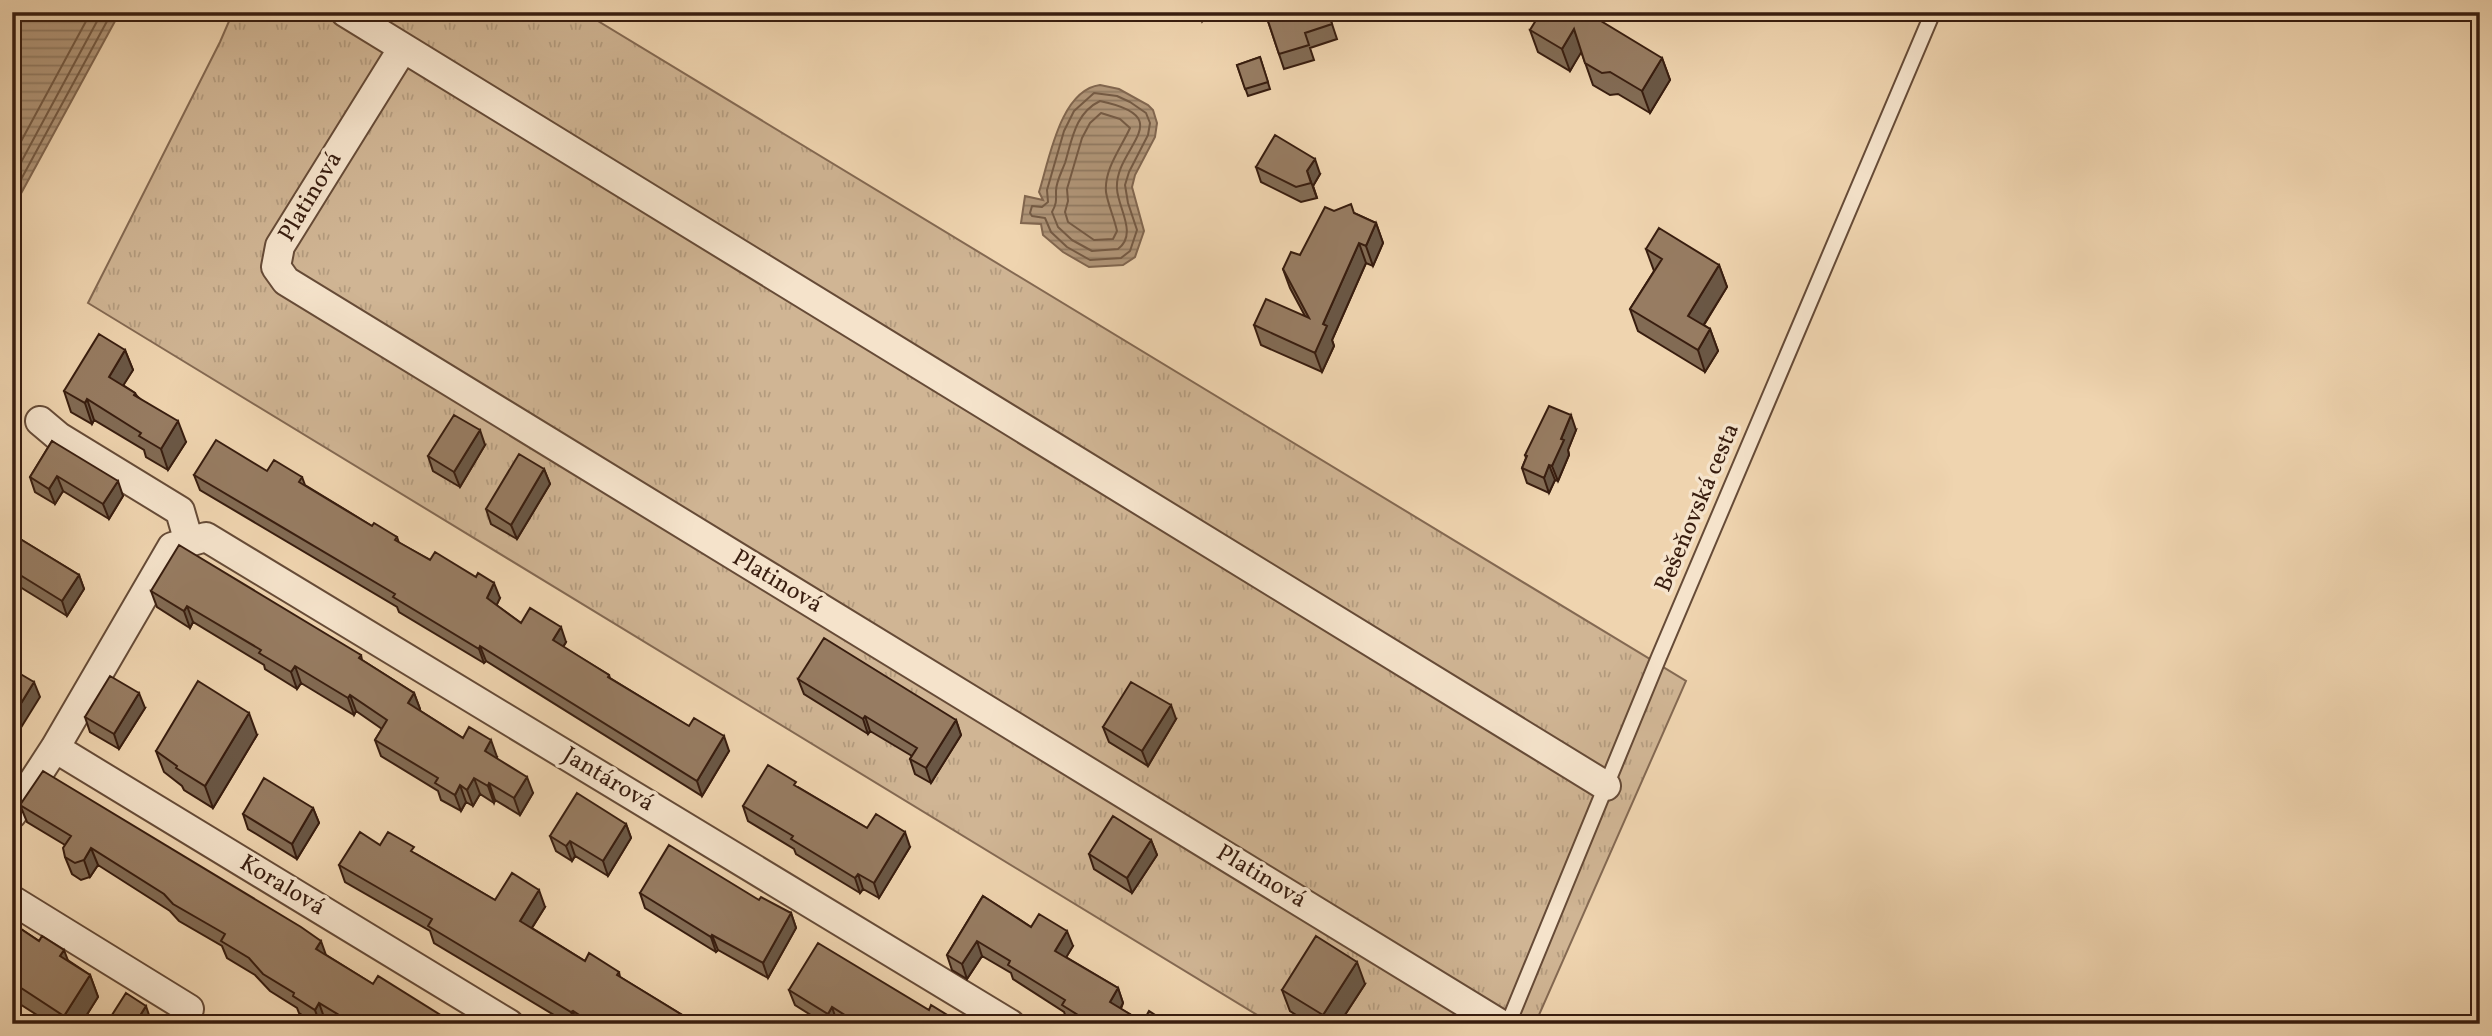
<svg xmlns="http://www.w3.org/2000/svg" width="2492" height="1036" font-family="Vollkorn,serif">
  <defs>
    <pattern id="grass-tufts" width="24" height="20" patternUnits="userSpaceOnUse" patternTransform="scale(1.75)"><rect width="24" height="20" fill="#d0b594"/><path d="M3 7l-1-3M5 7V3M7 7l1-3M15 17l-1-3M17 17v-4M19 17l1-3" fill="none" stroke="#b39b7e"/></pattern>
    <pattern id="water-rules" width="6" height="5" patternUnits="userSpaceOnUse" patternTransform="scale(1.75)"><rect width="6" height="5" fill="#b19679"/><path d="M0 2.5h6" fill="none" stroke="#917a62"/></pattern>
  </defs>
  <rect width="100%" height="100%" fill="#efd4af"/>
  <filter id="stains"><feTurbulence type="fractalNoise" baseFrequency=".00286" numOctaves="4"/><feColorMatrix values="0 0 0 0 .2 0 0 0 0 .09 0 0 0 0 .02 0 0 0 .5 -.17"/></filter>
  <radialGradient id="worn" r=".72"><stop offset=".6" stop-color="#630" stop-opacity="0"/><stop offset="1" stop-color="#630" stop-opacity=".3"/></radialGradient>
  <!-- grass -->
  <path fill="url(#grass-tufts)" stroke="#846952" stroke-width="2" d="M 233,12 L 583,12 L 1686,681 L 1535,1024 L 1272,1024 L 88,303 L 220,42 Z"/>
  <!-- water -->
  <path fill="url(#water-rules)" stroke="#81664f" stroke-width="2" d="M 12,12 L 120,12 L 12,210 Z
    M 1100,85 L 1119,89 L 1148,105 L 1153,110 L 1157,123 L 1155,137 L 1135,175 L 1132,187 L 1144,231 L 1135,257 L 1123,265 L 1089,267 L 1063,252 L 1043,235 L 1041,224 L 1021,223 L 1025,196 L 1043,200 L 1039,192 C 1049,161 1060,90 1100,85 Z"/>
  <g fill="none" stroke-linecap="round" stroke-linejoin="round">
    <!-- shore -->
    <path stroke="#745a44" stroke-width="2" d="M 1094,93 L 1117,96 L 1130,102 L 1146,113 L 1150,123 L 1148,135 L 1129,172 L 1125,185 L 1128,203 L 1137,230 L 1130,251 L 1121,258 L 1090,260 L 1067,247 L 1051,232 L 1045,218 L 1032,216 L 1030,213 L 1032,206 L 1042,207 L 1048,202 L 1047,190 L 1064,131 L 1074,111 Z
      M 1100,101 C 1181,118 1114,147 1117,189 C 1118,208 1138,234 1118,249 L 1092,251 L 1072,240 L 1058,227 L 1052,212 C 1057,203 1056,200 1056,191 C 1056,182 1062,171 1065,163 C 1072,140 1075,113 1100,101 Z
      M 1101,113 L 1120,119 L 1130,128 C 1121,148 1104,169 1106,192 C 1108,205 1114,217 1117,231 L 1113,239 L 1094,240 L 1068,222 L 1065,212 L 1068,201 L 1067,189 L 1082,138 L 1090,123 Z
      M 12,158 L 91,12
      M 12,179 L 102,12
      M 12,196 L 112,12"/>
    <defs>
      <path id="lane" d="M 1508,1024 L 1659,657 L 1933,12"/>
      <path id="street" d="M 345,12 L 1606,786
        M 403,48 L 280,246 L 276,267 L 286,281 L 1500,1024
        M 40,421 L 59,437 L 180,511 L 189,542
        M 55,748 L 509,1024
        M 12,814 L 55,748 L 172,547 L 206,537 L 1010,1024
        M 12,900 L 189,1009"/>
    </defs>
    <!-- lane casing -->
    <use href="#lane" stroke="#664b37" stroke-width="18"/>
    <!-- street casing -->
    <use href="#street" stroke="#664b37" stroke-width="32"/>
    <!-- lane -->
    <use href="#lane" stroke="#f5e3cb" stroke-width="14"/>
    <!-- street -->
    <use href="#street" stroke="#f5e3cb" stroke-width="28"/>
  </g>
  <!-- wall -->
  <path fill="#826b54" stroke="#381d0f" stroke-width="2" d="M 1186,12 L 1206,12 L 1202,21 Z
    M 1265,12 L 1328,12 L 1337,39 L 1310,48 L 1314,60 L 1284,69 Z
    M 1530,30 L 1662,58 L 1670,80 L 1650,113 L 1618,94 L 1610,95 L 1593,85 L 1581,51 L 1570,71 L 1538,52 Z
    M 1260,57 L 1270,89 L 1248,96 L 1237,65 Z
    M 1256,167 L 1320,174 L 1313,186 L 1317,198 L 1301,202 L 1261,182 Z
    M 1334,211 L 1354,213 L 1376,223 L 1383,243 L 1373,266 L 1366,263 L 1332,340 L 1334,346 L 1322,372 L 1261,345 L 1254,325 L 1305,316 L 1290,288 L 1283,269 L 1300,255 Z
    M 1646,249 L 1719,265 L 1727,287 L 1704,325 L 1710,329 L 1718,351 L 1705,372 L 1638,331 L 1630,309 L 1654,271 Z
    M 125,350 L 133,370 L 123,385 L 135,393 L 137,396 L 186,442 L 168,470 L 146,457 L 144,450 L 94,420 L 92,424 L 71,412 L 64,391 Z
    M 1576,430 L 1568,450 L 1569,455 L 1558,481 L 1555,480 L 1549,493 L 1527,483 L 1522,468 L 1526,458 L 1525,455 Z
    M 52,441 L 123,496 L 109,519 L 63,491 L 55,504 L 35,492 L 30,477 Z
    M 485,445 L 460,487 L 433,471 L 428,456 Z
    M 544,469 L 550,484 L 517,539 L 491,524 L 486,509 Z
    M 267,471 L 302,477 L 305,485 L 372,526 L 397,537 L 399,543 L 500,598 L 496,605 L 521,623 L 566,642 L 563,647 L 609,675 L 610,678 L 729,751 L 702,796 L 486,661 L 484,663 L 399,612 L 397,607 L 200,490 L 194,475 Z
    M 12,534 L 79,575 L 84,589 L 67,616 L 12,582 Z
    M 151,591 L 361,655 L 362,660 L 414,693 L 420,709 L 419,710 L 463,738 L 497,757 L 496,758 L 533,793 L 520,815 L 495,800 L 494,803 L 480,794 L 473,806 L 466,802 L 461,811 L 441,800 L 438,791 L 381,756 L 375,740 L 382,729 L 356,711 L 354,715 L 301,683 L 297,689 L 265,669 L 264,665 L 193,622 L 190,628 L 157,607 Z
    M 798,679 L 956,720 L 961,735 L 931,783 L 915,774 L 910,759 L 912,756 L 870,731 L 868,734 L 804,694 Z
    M 145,708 L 119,749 L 90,732 L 85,717 Z
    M 1176,719 L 1148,766 L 1109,742 L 1103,727 Z
    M 257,735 L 213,808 L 184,790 L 182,786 L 164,772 L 156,751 Z
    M 798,787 L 867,828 L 910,847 L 879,898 L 863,889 L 860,893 L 796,854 L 794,849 L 748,821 L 743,806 Z
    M 20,805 L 326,955 L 373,984 L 455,1024 L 332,1024 L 325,1020 L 323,1024 L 316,1024 L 299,1013 L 297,1008 L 270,991 L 255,975 L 227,958 L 222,946 L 179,921 L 170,911 L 98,865 L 90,877 L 81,880 L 72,874 L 65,857 L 65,845 L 27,822 Z
    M 313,808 L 319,823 L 297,859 L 248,829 L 243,814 Z
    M 626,824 L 631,838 L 608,876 L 575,856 L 572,861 L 556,851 L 550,836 Z
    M 1151,840 L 1157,855 L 1132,893 L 1094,869 L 1089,854 Z
    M 380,845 L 416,854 L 495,900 L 545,907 L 532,928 L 585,961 L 619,972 L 620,977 L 697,1024 L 569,1024 L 434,943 L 430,931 L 345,882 L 339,865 Z
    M 640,893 L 759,900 L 791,913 L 796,928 L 768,978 L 718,950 L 716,952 L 645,908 Z
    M 983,896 L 1031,927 L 1073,946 L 1066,957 L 1118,988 L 1123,1003 L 1121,1009 L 1143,1022 L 1169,1024 L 1074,1024 L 1067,1020 L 1064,1012 L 1013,979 L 1011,973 L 982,956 L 967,979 L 952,970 L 947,955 Z
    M 12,923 L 90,975 L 98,997 L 81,1024 L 51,1024 L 12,999 Z
    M 1365,984 L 1339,1024 L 1310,1024 L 1290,1011 L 1282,990 Z
    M 789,990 L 929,1010 L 962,1024 L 841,1024 L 837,1022 L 836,1024 L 825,1024 L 795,1005 Z"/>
  <!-- shaded-wall -->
  <path fill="#6a5745" stroke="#381d0f" stroke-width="2" d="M 1199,12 L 1206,12 L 1202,21 Z
    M 1574,29 L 1582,51 L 1570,71 L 1562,49 Z
    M 1662,58 L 1670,80 L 1650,113 L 1642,91 Z
    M 1315,159 L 1320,174 L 1313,186 L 1317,198 L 1307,171 Z
    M 1376,223 L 1383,243 L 1373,266 L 1366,246 Z
    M 1359,243 L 1366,263 L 1332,340 L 1334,346 L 1322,372 L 1315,353 L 1323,324 Z
    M 1719,265 L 1727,287 L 1696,337 L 1688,316 Z
    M 1710,329 L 1718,351 L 1705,372 L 1698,350 Z
    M 125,350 L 133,370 L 116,397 L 109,377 Z
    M 87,399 L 94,420 L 92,424 L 85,403 Z
    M 1571,415 L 1576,430 L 1568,450 L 1569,455 L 1558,481 L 1552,466 L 1561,439 Z
    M 178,421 L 186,442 L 168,470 L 161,449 Z
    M 480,430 L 485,445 L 460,487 L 454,472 Z
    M 1549,465 L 1555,480 L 1549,493 L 1544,478 Z
    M 544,469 L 550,484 L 517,539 L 511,525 Z
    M 57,476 L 63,491 L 55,504 L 49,489 Z
    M 118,481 L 123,496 L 109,519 L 103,504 Z
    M 79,575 L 84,589 L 67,616 L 62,601 Z
    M 494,583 L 500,598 L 493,613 L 487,598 Z
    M 187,606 L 193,622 L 190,628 L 184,611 Z
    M 561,627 L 566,642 L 558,655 L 553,640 Z
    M 480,646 L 486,661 L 484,663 L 479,649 Z
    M 295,666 L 301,683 L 297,689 L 291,672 Z
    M 34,682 L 40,697 L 12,742 L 12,718 Z
    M 139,693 L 145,708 L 119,749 L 114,734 Z
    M 414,693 L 420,709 L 414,720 L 408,703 Z
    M 350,695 L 356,711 L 354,715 L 348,698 Z
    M 1171,705 L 1176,719 L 1148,766 L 1142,751 Z
    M 249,713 L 257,735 L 213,808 L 205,786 Z
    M 865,716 L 870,731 L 868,734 L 863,719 Z
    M 956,720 L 961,735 L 931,783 L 926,768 Z
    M 724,736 L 729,751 L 702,796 L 697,781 Z
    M 491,740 L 497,757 L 491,768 L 485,751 Z
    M 527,777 L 533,793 L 520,815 L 514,798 Z
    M 474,778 L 480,794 L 473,806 L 467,790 Z
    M 489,783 L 495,800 L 494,803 L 488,786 Z
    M 460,785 L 466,802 L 461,811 L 455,795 Z
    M 313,808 L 319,823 L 297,859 L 292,844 Z
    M 626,824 L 631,838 L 608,876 L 603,861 Z
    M 905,832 L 910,847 L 879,898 L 874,883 Z
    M 1151,840 L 1157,855 L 1132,893 L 1127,878 Z
    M 570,841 L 575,856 L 572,861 L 566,846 Z
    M 91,848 L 98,865 L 90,877 L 84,860 Z
    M 858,874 L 863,889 L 860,893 L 855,878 Z
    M 539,890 L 545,907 L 526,937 L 520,921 Z
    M 791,913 L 796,928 L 768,978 L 763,963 Z
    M 1067,931 L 1073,946 L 1061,966 L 1055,951 Z
    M 712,935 L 718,950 L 716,952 L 711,937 Z
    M 321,941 L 327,958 L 316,949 Z
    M 977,941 L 982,956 L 967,979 L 962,964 Z
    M 64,950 L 72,971 L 60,956 Z
    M 1357,962 L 1365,984 L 1339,1024 L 1326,1024 L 1323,1015 Z
    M 90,975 L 98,997 L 81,1024 L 67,1024 L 64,1016 Z
    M 1118,988 L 1123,1003 L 1116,1017 L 1110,1002 Z
    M 319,1003 L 325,1020 L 323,1024 L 320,1024 L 315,1010 Z
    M 146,1006 L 151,1021 L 141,1014 Z
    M 832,1007 L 837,1022 L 836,1024 L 831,1024 L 828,1014 Z
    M 573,1011 L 577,1024 L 576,1024 L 571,1012 Z
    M 1089,1016 L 1091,1024 L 1088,1024 L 1086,1020 Z"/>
  <!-- building -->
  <path fill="#977c62" stroke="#381d0f" stroke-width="2" d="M 1265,12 L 1328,12 L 1332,24 L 1305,33 L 1309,45 L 1279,54 Z
    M 1541,12 L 1586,12 L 1662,58 L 1642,91 L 1610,72 L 1602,73 L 1585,63 L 1574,29 L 1562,49 L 1530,30 Z
    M 1260,57 L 1268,82 L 1245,89 L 1237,65 Z
    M 1275,135 L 1315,159 L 1307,171 L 1311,183 L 1296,187 L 1256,167 Z
    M 1351,204 L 1354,213 L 1376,223 L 1366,246 L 1359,243 L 1323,324 L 1327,326 L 1315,353 L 1254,325 L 1266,299 L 1309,318 L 1283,269 L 1291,252 L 1300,255 L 1325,207 L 1334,211 Z
    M 1659,228 L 1719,265 L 1688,316 L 1710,329 L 1698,350 L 1630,309 L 1662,259 L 1646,249 Z
    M 99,334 L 125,350 L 109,377 L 135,393 L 134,395 L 178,421 L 161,449 L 139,436 L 141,433 L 87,399 L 85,403 L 64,391 Z
    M 1549,406 L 1571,415 L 1561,439 L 1564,440 L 1552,466 L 1549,465 L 1544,478 L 1522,468 L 1527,456 L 1525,455 Z
    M 454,415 L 480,430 L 454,472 L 428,456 Z
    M 216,440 L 267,471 L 274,460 L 302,477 L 299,482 L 372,526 L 374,523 L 397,537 L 395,540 L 430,560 L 435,552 L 476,577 L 478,573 L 494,583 L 487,598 L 521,623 L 530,608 L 561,627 L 553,640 L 609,675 L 608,677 L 689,726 L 694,718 L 724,736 L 697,781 L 480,646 L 479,649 L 393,597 L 395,594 L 194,475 Z
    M 52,441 L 118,481 L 103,504 L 57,476 L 49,489 L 30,477 Z
    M 519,454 L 544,469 L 511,525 L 486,509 Z
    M 12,534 L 79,575 L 62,601 L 12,570 Z
    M 179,545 L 361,655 L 359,658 L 414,693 L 408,703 L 463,738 L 469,727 L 491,740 L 485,751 L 527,777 L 514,798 L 489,783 L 488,786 L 474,778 L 467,790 L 460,785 L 455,795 L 435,783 L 438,778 L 375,740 L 387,720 L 350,695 L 348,698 L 295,666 L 291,672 L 259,653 L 261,650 L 187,606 L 184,611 L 151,591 Z
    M 824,638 L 956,720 L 926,768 L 910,759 L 917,748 L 865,716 L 863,719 L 798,679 Z
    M 12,669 L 34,682 L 12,718 Z
    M 110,676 L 139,693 L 114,734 L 85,717 Z
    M 198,681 L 249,713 L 205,786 L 176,768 L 177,766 L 156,751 Z
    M 1131,682 L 1171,705 L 1142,751 L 1103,727 Z
    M 768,765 L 796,782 L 794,785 L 867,828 L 876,814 L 905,832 L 874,883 L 858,874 L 855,878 L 791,839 L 793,836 L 743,806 Z
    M 43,771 L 301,927 L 321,941 L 316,949 L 373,984 L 378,976 L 455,1024 L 369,1024 L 367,1023 L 366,1024 L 354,1024 L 319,1003 L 315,1010 L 293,996 L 294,993 L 263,974 L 249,958 L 221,941 L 225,934 L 173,904 L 164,894 L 91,848 L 84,860 L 75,863 L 65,857 L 63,848 L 71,836 L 20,805 Z
    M 264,778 L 313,808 L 292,844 L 243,814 Z
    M 577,793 L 626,824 L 603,861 L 570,841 L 566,846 L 550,836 Z
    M 1113,816 L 1151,840 L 1127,878 L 1089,854 Z
    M 360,832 L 380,845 L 388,832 L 414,847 L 411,851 L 495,900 L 512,873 L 539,890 L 520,921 L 585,961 L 589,953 L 619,972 L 617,975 L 697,1024 L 599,1024 L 596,1022 L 595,1024 L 593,1024 L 573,1011 L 571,1012 L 428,926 L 432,919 L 339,865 Z
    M 669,845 L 759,900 L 761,897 L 791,913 L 763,963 L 712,935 L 711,937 L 640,893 Z
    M 983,896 L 1031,927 L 1039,914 L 1067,931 L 1055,951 L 1118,988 L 1110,1002 L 1143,1022 L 1149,1011 L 1169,1024 L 1100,1024 L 1089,1016 L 1086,1020 L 1062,1005 L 1065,1000 L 1008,965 L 1010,961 L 977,941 L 962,964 L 947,955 Z
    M 12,923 L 39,941 L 42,936 L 64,950 L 60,956 L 90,975 L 64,1016 L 12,982 Z
    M 1316,936 L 1357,962 L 1323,1015 L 1282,990 Z
    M 818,943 L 929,1010 L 931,1005 L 962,1024 L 859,1024 L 832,1007 L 828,1014 L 789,990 Z
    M 126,993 L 146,1006 L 141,1014 L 156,1024 L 113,1024 L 117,1018 L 112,1015 Z"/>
  <g text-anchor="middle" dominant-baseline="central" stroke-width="7" stroke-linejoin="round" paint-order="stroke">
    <!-- street labels -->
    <g font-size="24" fill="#381d0f" stroke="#f5e3cb">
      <text transform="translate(311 197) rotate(-59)">Platinová</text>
      <text transform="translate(1698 508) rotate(-67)">Bešeňovská cesta</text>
      <text transform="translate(777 582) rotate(31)">Platinová</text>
      <text transform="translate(608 780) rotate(31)">Jantárová</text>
      <text transform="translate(1261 877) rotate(31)">Platinová</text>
      <text transform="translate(282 886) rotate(31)">Koralová</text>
    </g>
  </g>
  <!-- margin -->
  <rect width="2492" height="1036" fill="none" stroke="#efd4af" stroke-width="42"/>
  <rect x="14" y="14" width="2464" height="1008" fill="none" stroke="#381d0f" stroke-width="3.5"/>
  <rect x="21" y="21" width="2450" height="994" fill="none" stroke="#381d0f" stroke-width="2"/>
  <rect width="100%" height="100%" filter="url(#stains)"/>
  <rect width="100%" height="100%" fill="url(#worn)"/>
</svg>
